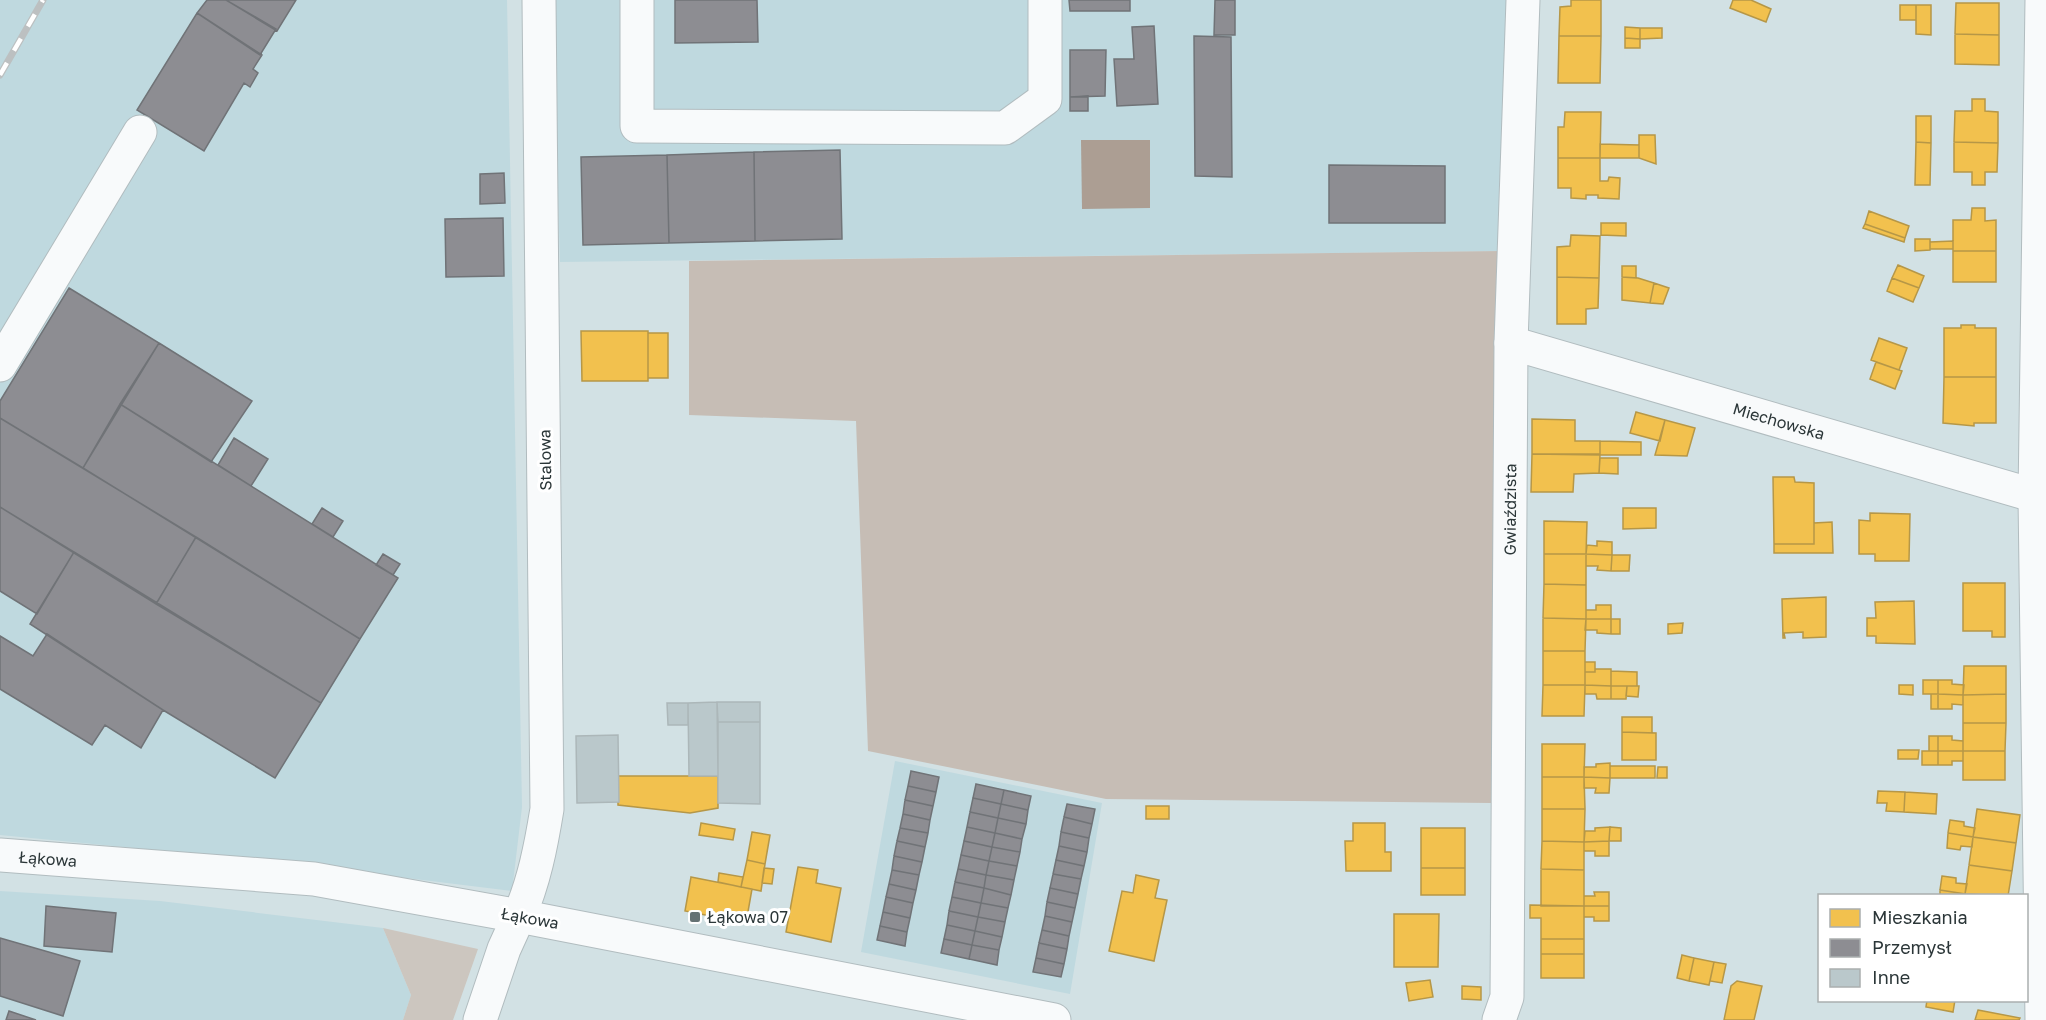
<svg xmlns="http://www.w3.org/2000/svg" width="2046" height="1020" font-family="'Golos Text',sans-serif">
  <rect width="100%" height="100%" fill="#d2e1e4"/>
  <!-- built -->
  <path fill="#bfd9df" d="M 0,0 L 507,0 L 522,807 L 512,891 L 268,861 L 0,835 Z
    M 552,0 L 1509,0 L 1502,251 L 560,262 Z
    M 895,761 L 1102,803 L 1070,994 L 861,952 Z
    M 0,891 L 160,901 L 383,928 L 411,995 L 403,1020 L 0,1020 Z"/>
  <!-- green -->
  <path fill="#ccc6bf" d="M 383,928 L 478,949 L 453,1020 L 403,1020 L 411,995 Z"/>
  <!-- forest -->
  <path fill="#c6bdb5" d="M 1502,251 L 1491,803 L 1106,799 L 868,751 L 856,421 L 689,415 L 689,261 Z"/>
  <!-- water -->
  <path fill="#ac9e93" d="M 1081,140 L 1150,140 L 1150,208 L 1082,209 Z"/>
  <!-- homes -->
  <path fill="#f2c14e" stroke="#b69747" stroke-width="1.5" d="M 1571,0 L 1601,0 L 1601,36 L 1559,36 L 1560,7 L 1571,6 Z
    M 1733,0 L 1751,0 L 1771,9 L 1766,22 L 1730,8 Z
    M 1956,3 L 1999,3 L 1999,35 L 1955,34 Z
    M 1900,5 L 1916,5 L 1916,20 L 1900,20 Z
    M 1916,5 L 1931,5 L 1931,35 L 1916,34 Z
    M 1625,27 L 1640,28 L 1640,39 L 1625,38 Z
    M 1640,28 L 1662,28 L 1662,38 L 1640,39 Z
    M 1955,34 L 1999,35 L 1999,65 L 1955,64 Z
    M 1559,36 L 1601,36 L 1600,83 L 1558,83 Z
    M 1625,38 L 1640,39 L 1640,48 L 1625,48 Z
    M 1972,99 L 1985,99 L 1985,111 L 1998,112 L 1998,143 L 1954,142 L 1955,111 L 1972,111 Z
    M 1565,112 L 1601,112 L 1600,158 L 1558,158 L 1558,127 L 1564,127 Z
    M 1916,116 L 1931,116 L 1931,143 L 1916,142 Z
    M 1639,135 L 1655,135 L 1656,164 L 1639,158 Z
    M 1916,142 L 1931,143 L 1930,185 L 1915,185 Z
    M 1954,142 L 1998,143 L 1997,172 L 1985,172 L 1985,185 L 1972,185 L 1972,172 L 1954,172 Z
    M 1600,144 L 1639,145 L 1639,158 L 1600,158 Z
    M 1558,158 L 1600,158 L 1600,181 L 1608,181 L 1609,177 L 1620,178 L 1619,199 L 1598,198 L 1598,195 L 1586,195 L 1586,199 L 1571,198 L 1571,188 L 1558,188 Z
    M 1972,208 L 1985,208 L 1985,221 L 1996,220 L 1996,251 L 1953,251 L 1953,220 L 1971,220 Z
    M 1869,211 L 1909,226 L 1905,238 L 1865,224 Z
    M 1601,223 L 1626,223 L 1626,236 L 1601,235 Z
    M 1865,224 L 1905,238 L 1904,242 L 1863,228 Z
    M 1571,235 L 1600,236 L 1599,278 L 1557,277 L 1557,247 L 1570,246 Z
    M 1915,239 L 1930,239 L 1930,250 L 1915,251 Z
    M 1953,241 L 1953,249 L 1930,249 L 1930,242 Z
    M 1953,251 L 1996,251 L 1996,282 L 1953,282 Z
    M 1898,265 L 1924,276 L 1919,288 L 1892,278 Z
    M 1622,266 L 1636,266 L 1636,278 L 1622,277 Z
    M 1557,277 L 1599,278 L 1598,308 L 1586,309 L 1586,324 L 1557,324 Z
    M 1622,277 L 1638,278 L 1654,283 L 1650,303 L 1622,300 Z
    M 1892,278 L 1919,288 L 1913,302 L 1887,291 Z
    M 1654,283 L 1669,288 L 1663,304 L 1650,303 Z
    M 1961,325 L 1975,325 L 1975,328 L 1996,328 L 1996,377 L 1944,377 L 1944,328 L 1961,328 Z
    M 581,331 L 648,331 L 648,381 L 582,381 Z
    M 648,333 L 668,333 L 668,378 L 648,378 Z
    M 1879,338 L 1907,348 L 1899,370 L 1871,360 Z
    M 1876,362 L 1902,371 L 1895,389 L 1870,379 Z
    M 1944,377 L 1996,377 L 1996,423 L 1974,423 L 1974,426 L 1943,423 Z
    M 1636,412 L 1665,420 L 1660,441 L 1630,433 Z
    M 1532,419 L 1575,420 L 1575,441 L 1600,441 L 1600,454 L 1532,454 Z
    M 1665,420 L 1695,428 L 1687,456 L 1655,455 Z
    M 1600,441 L 1641,442 L 1641,455 L 1600,455 Z
    M 1532,454 L 1600,455 L 1599,473 L 1574,474 L 1573,492 L 1531,492 Z
    M 1600,458 L 1618,458 L 1618,474 L 1599,473 Z
    M 1773,477 L 1794,477 L 1795,482 L 1814,483 L 1814,544 L 1774,544 Z
    M 1623,508 L 1656,508 L 1656,528 L 1623,529 Z
    M 1870,513 L 1910,514 L 1909,561 L 1875,561 L 1875,554 L 1859,554 L 1859,520 L 1870,521 Z
    M 1544,521 L 1587,522 L 1586,554 L 1544,554 Z
    M 1832,522 L 1833,553 L 1774,553 L 1774,544 L 1814,544 L 1814,523 Z
    M 1597,541 L 1612,542 L 1612,555 L 1586,554 L 1587,545 L 1597,546 Z
    M 1544,554 L 1586,554 L 1586,585 L 1544,584 Z
    M 1586,554 L 1612,555 L 1611,571 L 1597,570 L 1598,566 L 1586,566 Z
    M 1612,555 L 1630,555 L 1629,571 L 1611,571 Z
    M 1963,583 L 2005,583 L 2005,637 L 1992,637 L 1992,631 L 1963,631 Z
    M 1544,584 L 1586,585 L 1586,619 L 1543,618 Z
    M 1826,597 L 1826,637 L 1803,638 L 1803,632 L 1784,633 L 1785,638 L 1783,638 L 1782,599 Z
    M 1914,601 L 1915,644 L 1876,643 L 1876,636 L 1867,636 L 1867,618 L 1876,618 L 1875,602 Z
    M 1596,605 L 1611,605 L 1611,619 L 1586,619 L 1586,610 L 1596,610 Z
    M 1543,618 L 1586,619 L 1585,651 L 1543,651 Z
    M 1586,619 L 1611,619 L 1611,634 L 1597,633 L 1597,630 L 1585,630 Z
    M 1611,619 L 1620,619 L 1620,634 L 1611,634 Z
    M 1683,623 L 1682,633 L 1668,634 L 1668,624 Z
    M 1543,651 L 1585,651 L 1585,685 L 1543,685 Z
    M 1585,662 L 1595,662 L 1595,672 L 1585,672 Z
    M 1964,666 L 2006,666 L 2006,694 L 1963,695 Z
    M 1595,669 L 1611,669 L 1611,686 L 1585,685 L 1585,672 L 1595,672 Z
    M 1611,671 L 1637,672 L 1637,686 L 1611,686 Z
    M 1923,680 L 1938,680 L 1938,694 L 1923,694 Z
    M 1938,680 L 1952,680 L 1952,684 L 1964,685 L 1963,695 L 1938,694 Z
    M 1543,685 L 1585,685 L 1584,716 L 1542,716 Z
    M 1585,685 L 1611,686 L 1611,699 L 1597,699 L 1596,694 L 1585,694 Z
    M 1899,685 L 1913,685 L 1913,695 L 1899,694 Z
    M 1611,686 L 1627,686 L 1626,699 L 1611,699 Z
    M 1627,686 L 1639,686 L 1638,697 L 1626,696 Z
    M 1931,694 L 1938,694 L 1938,709 L 1931,709 Z
    M 1938,694 L 1963,695 L 1963,705 L 1952,704 L 1952,709 L 1938,709 Z
    M 2006,694 L 2006,723 L 1963,723 L 1963,695 Z
    M 1622,717 L 1652,717 L 1652,733 L 1622,732 Z
    M 1963,723 L 2006,723 L 2005,751 L 1963,751 Z
    M 1622,732 L 1656,733 L 1656,760 L 1622,760 Z
    M 1929,736 L 1938,736 L 1938,751 L 1929,751 Z
    M 1938,736 L 1952,736 L 1952,740 L 1963,741 L 1963,751 L 1938,751 Z
    M 1542,744 L 1585,744 L 1584,777 L 1542,777 Z
    M 1898,750 L 1919,750 L 1918,759 L 1898,759 Z
    M 1922,751 L 1938,751 L 1938,765 L 1922,765 Z
    M 1938,751 L 1963,751 L 1963,761 L 1952,761 L 1952,765 L 1938,765 Z
    M 1963,751 L 2005,751 L 2005,780 L 1963,780 Z
    M 1610,763 L 1610,778 L 1584,777 L 1584,767 L 1596,767 L 1596,764 Z
    M 1610,766 L 1655,766 L 1655,778 L 1610,778 Z
    M 1658,767 L 1667,767 L 1667,778 L 1657,778 Z
    M 618,776 L 718,776 L 718,808 L 690,813 L 618,805 Z
    M 1542,777 L 1584,777 L 1585,809 L 1542,809 Z
    M 1584,777 L 1610,778 L 1609,793 L 1595,793 L 1596,788 L 1584,788 Z
    M 1878,791 L 1905,792 L 1904,812 L 1886,811 L 1887,803 L 1877,803 Z
    M 1905,792 L 1937,794 L 1936,814 L 1904,812 Z
    M 1146,806 L 1169,806 L 1169,819 L 1146,819 Z
    M 1542,809 L 1585,809 L 1584,842 L 1542,841 Z
    M 1977,809 L 2020,815 L 2016,843 L 1973,837 Z
    M 1950,820 L 1964,822 L 1964,826 L 1975,828 L 1973,837 L 1948,833 Z
    M 701,823 L 735,829 L 733,840 L 699,835 Z
    M 1353,823 L 1385,823 L 1385,852 L 1391,852 L 1391,871 L 1346,871 L 1345,841 L 1353,841 Z
    M 1610,827 L 1621,828 L 1621,841 L 1609,841 Z
    M 1610,827 L 1609,841 L 1584,842 L 1585,831 L 1595,831 L 1595,828 Z
    M 1421,828 L 1465,828 L 1465,868 L 1421,868 Z
    M 752,832 L 770,835 L 765,864 L 747,860 Z
    M 1948,833 L 1973,837 L 1972,847 L 1961,846 L 1960,850 L 1947,848 Z
    M 1973,837 L 2016,843 L 2012,871 L 1969,865 Z
    M 1542,841 L 1584,842 L 1584,870 L 1541,869 Z
    M 1609,841 L 1609,856 L 1595,856 L 1595,851 L 1584,851 L 1584,842 Z
    M 747,860 L 765,864 L 761,891 L 741,887 Z
    M 1969,865 L 2012,871 L 2008,896 L 1965,894 Z
    M 798,867 L 818,870 L 816,883 L 841,888 L 831,942 L 786,932 Z
    M 764,868 L 774,869 L 772,884 L 762,883 Z
    M 1421,868 L 1465,868 L 1465,895 L 1421,895 Z
    M 1541,869 L 1584,870 L 1584,906 L 1541,906 Z
    M 719,873 L 743,877 L 741,887 L 718,882 Z
    M 1136,875 L 1159,880 L 1155,898 L 1167,900 L 1154,961 L 1109,951 L 1122,891 L 1133,893 Z
    M 1942,876 L 1956,878 L 1956,883 L 1967,884 L 1965,894 L 1940,890 Z
    M 691,877 L 752,889 L 746,923 L 685,911 Z
    M 1940,890 L 1965,894 L 1965,896 L 1940,896 Z
    M 1594,892 L 1609,892 L 1609,906 L 1584,906 L 1584,896 L 1595,896 Z
    M 1530,905 L 1584,906 L 1584,939 L 1541,939 L 1541,918 L 1530,918 Z
    M 1584,906 L 1609,906 L 1609,921 L 1594,921 L 1594,917 L 1584,917 Z
    M 1394,914 L 1439,914 L 1438,967 L 1394,967 Z
    M 1541,939 L 1584,939 L 1584,954 L 1541,954 Z
    M 1541,954 L 1584,954 L 1584,978 L 1541,978 Z
    M 1682,955 L 1694,958 L 1689,981 L 1677,978 Z
    M 1694,958 L 1714,962 L 1709,985 L 1689,981 Z
    M 1714,962 L 1726,964 L 1722,983 L 1710,981 Z
    M 1430,980 L 1433,997 L 1409,1001 L 1406,983 Z
    M 1737,981 L 1762,986 L 1754,1020 L 1724,1020 L 1731,986 Z
    M 1462,986 L 1481,987 L 1481,1000 L 1462,999 Z
    M 1927,1000 L 1955,1000 L 1953,1012 L 1926,1007 Z
    M 1978,1010 L 2020,1018 L 2019,1020 L 1975,1020 Z"/>
  <!-- industry -->
  <path fill="#8d8d92" stroke="#707377" stroke-width="1.5" d="M 207,0 L 226,0 L 276,29 L 260,55 L 197,13 Z
    M 226,0 L 296,0 L 277,31 Z
    M 675,0 L 757,0 L 758,42 L 675,43 Z
    M 1069,0 L 1130,0 L 1130,11 L 1070,11 Z
    M 1215,0 L 1235,0 L 1235,35 L 1214,35 Z
    M 197,13 L 262,55 L 253,69 L 258,73 L 250,87 L 244,83 L 204,151 L 137,110 Z
    M 1154,26 L 1158,104 L 1117,106 L 1114,59 L 1134,59 L 1132,27 Z
    M 1194,36 L 1231,37 L 1232,177 L 1195,176 Z
    M 1070,50 L 1106,50 L 1105,96 L 1070,97 Z
    M 1088,96 L 1088,111 L 1070,111 L 1070,97 Z
    M 840,150 L 842,239 L 755,241 L 754,152 Z
    M 754,152 L 755,241 L 669,243 L 667,155 Z
    M 667,155 L 669,243 L 583,245 L 581,157 Z
    M 1329,165 L 1445,166 L 1445,223 L 1329,223 Z
    M 504,173 L 505,203 L 480,204 L 480,174 Z
    M 503,218 L 504,276 L 446,277 L 445,219 Z
    M 69,288 L 159,343 L 83,468 L 0,418 L 0,401 Z
    M 159,343 L 252,401 L 211,462 L 120,404 Z
    M 120,404 L 398,578 L 360,639 L 83,468 Z
    M 0,418 L 196,537 L 156,604 L 0,507 Z
    M 234,438 L 268,459 L 251,486 L 218,465 Z
    M 0,507 L 74,552 L 37,614 L 0,591 Z
    M 322,508 L 343,521 L 333,537 L 312,524 Z
    M 196,537 L 360,639 L 321,703 L 156,604 Z
    M 74,552 L 321,703 L 275,778 L 163,710 L 30,624 Z
    M 383,554 L 400,564 L 393,575 L 376,565 Z
    M 47,634 L 163,710 L 141,748 L 105,725 L 92,745 L 0,689 L 0,636 L 33,656 Z
    M 911,771 L 939,777 L 936,792 L 908,786 Z
    M 976,784 L 1004,790 L 1001,804 L 973,798 Z
    M 908,786 L 936,792 L 933,806 L 905,800 Z
    M 1004,790 L 1031,796 L 1028,810 L 1001,804 Z
    M 973,798 L 1001,804 L 998,818 L 970,812 Z
    M 905,800 L 933,806 L 930,820 L 903,814 Z
    M 1001,804 L 1028,810 L 1026,824 L 998,818 Z
    M 1067,804 L 1095,809 L 1092,824 L 1064,817 Z
    M 970,812 L 998,818 L 995,833 L 967,827 Z
    M 903,814 L 930,820 L 928,833 L 900,828 Z
    M 1064,817 L 1092,824 L 1089,838 L 1061,832 Z
    M 998,818 L 1026,824 L 1022,839 L 995,833 Z
    M 967,827 L 995,833 L 992,847 L 964,841 Z
    M 900,828 L 928,833 L 925,847 L 897,841 Z
    M 1061,832 L 1089,838 L 1087,852 L 1059,846 Z
    M 995,833 L 1022,839 L 1020,852 L 992,847 Z
    M 897,841 L 925,847 L 922,862 L 894,856 Z
    M 964,841 L 992,847 L 989,861 L 961,855 Z
    M 1059,846 L 1087,852 L 1084,866 L 1056,860 Z
    M 992,847 L 1020,852 L 1017,866 L 989,861 Z
    M 961,855 L 989,861 L 986,875 L 958,869 Z
    M 894,856 L 922,862 L 919,875 L 892,870 Z
    M 1056,860 L 1084,866 L 1081,879 L 1053,874 Z
    M 989,861 L 1017,866 L 1014,880 L 986,875 Z
    M 958,869 L 986,875 L 984,888 L 955,882 Z
    M 892,870 L 919,875 L 916,890 L 889,884 Z
    M 1053,874 L 1081,879 L 1078,894 L 1050,888 Z
    M 986,875 L 1014,880 L 1011,895 L 984,888 Z
    M 955,882 L 984,888 L 981,903 L 952,897 Z
    M 889,884 L 916,890 L 913,903 L 886,897 Z
    M 984,888 L 1011,895 L 1008,908 L 981,903 Z
    M 1050,888 L 1078,894 L 1075,908 L 1047,902 Z
    M 886,897 L 913,903 L 910,918 L 883,912 Z
    M 952,897 L 981,903 L 978,917 L 949,911 Z
    M 1047,902 L 1075,908 L 1072,922 L 1045,916 Z
    M 981,903 L 1008,908 L 1005,922 L 978,917 Z
    M 46,906 L 116,913 L 112,952 L 44,946 Z
    M 949,911 L 978,917 L 975,931 L 947,925 Z
    M 883,912 L 910,918 L 907,932 L 880,926 Z
    M 1045,916 L 1072,922 L 1069,936 L 1042,930 Z
    M 978,917 L 1005,922 L 1002,937 L 975,931 Z
    M 947,925 L 975,931 L 972,945 L 944,939 Z
    M 880,926 L 907,932 L 905,946 L 877,940 Z
    M 1042,930 L 1069,936 L 1067,949 L 1039,943 Z
    M 975,931 L 1002,937 L 999,950 L 972,945 Z
    M 0,938 L 80,961 L 63,1016 L 0,996 Z
    M 944,939 L 972,945 L 969,959 L 941,953 Z
    M 1039,943 L 1067,949 L 1064,964 L 1036,958 Z
    M 972,945 L 999,950 L 997,965 L 969,959 Z
    M 1036,958 L 1064,964 L 1061,977 L 1033,972 Z
    M 9,1011 L 36,1020 L 6,1020 Z"/>
  <!-- building -->
  <path fill="#bac8cb" stroke="#acb7b9" stroke-width="1.5" d="M 717,702 L 760,702 L 760,722 L 718,722 Z
    M 717,702 L 718,776 L 689,776 L 688,703 Z
    M 667,703 L 688,703 L 688,725 L 668,725 Z
    M 718,722 L 760,722 L 760,804 L 718,803 Z
    M 618,735 L 619,802 L 577,803 L 576,736 Z"/>
  <g fill="none" stroke-linecap="round" stroke-linejoin="round">
    <defs>
      <g id="minor">
        <path d="M 637,0 L 637,126 L 1005,128 L 1045,99 L 1045,0"/>
        <path id="s1" d="M 1511,343 L 2046,499"/>
        <path d="M 0,365 L 140,132"/>
        <path id="s2" d="M 0,855 L 314,879 L 519,916 C 534,882 541,846 547,809 L 539,0"/>
        <path id="s3" d="M 1499,1020 L 1507,997 L 1511,343 L 1523,0"/>
        <path d="M 2042,1020 L 2035,497 L 2042,0"/>
      </g>
      <path id="major" d="M 480,1020 L 504,949 L 519,916 L 1054,1020"/>
    </defs>
    <!-- minor casing -->
    <use href="#minor" stroke="#b1bcbf" stroke-width="35"/>
    <!-- major casing -->
    <use href="#major" stroke="#b1bcbf" stroke-width="35"/>
    <!-- minor -->
    <use href="#minor" stroke="#f8fafb" stroke-width="33"/>
    <!-- major -->
    <use href="#major" stroke="#f8fafb" stroke-width="33"/>
    <defs>
      <path id="rail" d="M 0,75 L 43,0"/>
    </defs>
    <!-- rail casing -->
    <use href="#rail" stroke="#bcc0c1" stroke-width="7"/>
    <!-- rail -->
    <use href="#rail" stroke="#fff" stroke-width="4.5" stroke-dasharray="14" stroke-linecap="butt"/>
  </g>
  <!-- markers -->
  <rect fill="#657274" stroke="#fff" stroke-width="2" x="689" y="911" width="12" height="12" rx="3"/>
  <g text-anchor="middle" dominant-baseline="central" stroke-width="6" stroke-linejoin="round" paint-order="stroke">
    <!-- street labels -->
    <g font-size="16" fill="#2b3638" stroke="#fff">
      <text stroke="none"><textPath href="#s1" startOffset="279">Miechowska</textPath></text>
      <text transform="translate(545 460) rotate(-91)">Stalowa</text>
      <text stroke="none"><textPath href="#s3" startOffset="512">Gwiaździsta</textPath></text>
      <text stroke="none"><textPath href="#s2" startOffset="48">Łąkowa</textPath></text>
      <text transform="translate(530 918) rotate(10)">Łąkowa</text>
    </g>
    <!-- poi labels -->
    <g font-size="16" fill="#2b3638" stroke="#fff" text-anchor="start">
      <text x="707" y="917">Łąkowa 07</text>
    </g>
  </g>
  <!-- legend -->
  <rect x="1818" y="894" width="210" height="108" fill="#ffffff" stroke="#aaafaf" stroke-width="1.5"/>
  <rect x="1830" y="909" width="30" height="18" fill="#f2c14e" stroke="#aaafaf" stroke-width="1.5"/>
  <text x="1872" y="924" font-size="18" fill="#2b3638">Mieszkania</text>
  <rect x="1830" y="939" width="30" height="18" fill="#8d8d92" stroke="#aaafaf" stroke-width="1.5"/>
  <text x="1872" y="954" font-size="18" fill="#2b3638">Przemysł</text>
  <rect x="1830" y="969" width="30" height="18" fill="#bac8cb" stroke="#aaafaf" stroke-width="1.5"/>
  <text x="1872" y="984" font-size="18" fill="#2b3638">Inne</text>
</svg>
